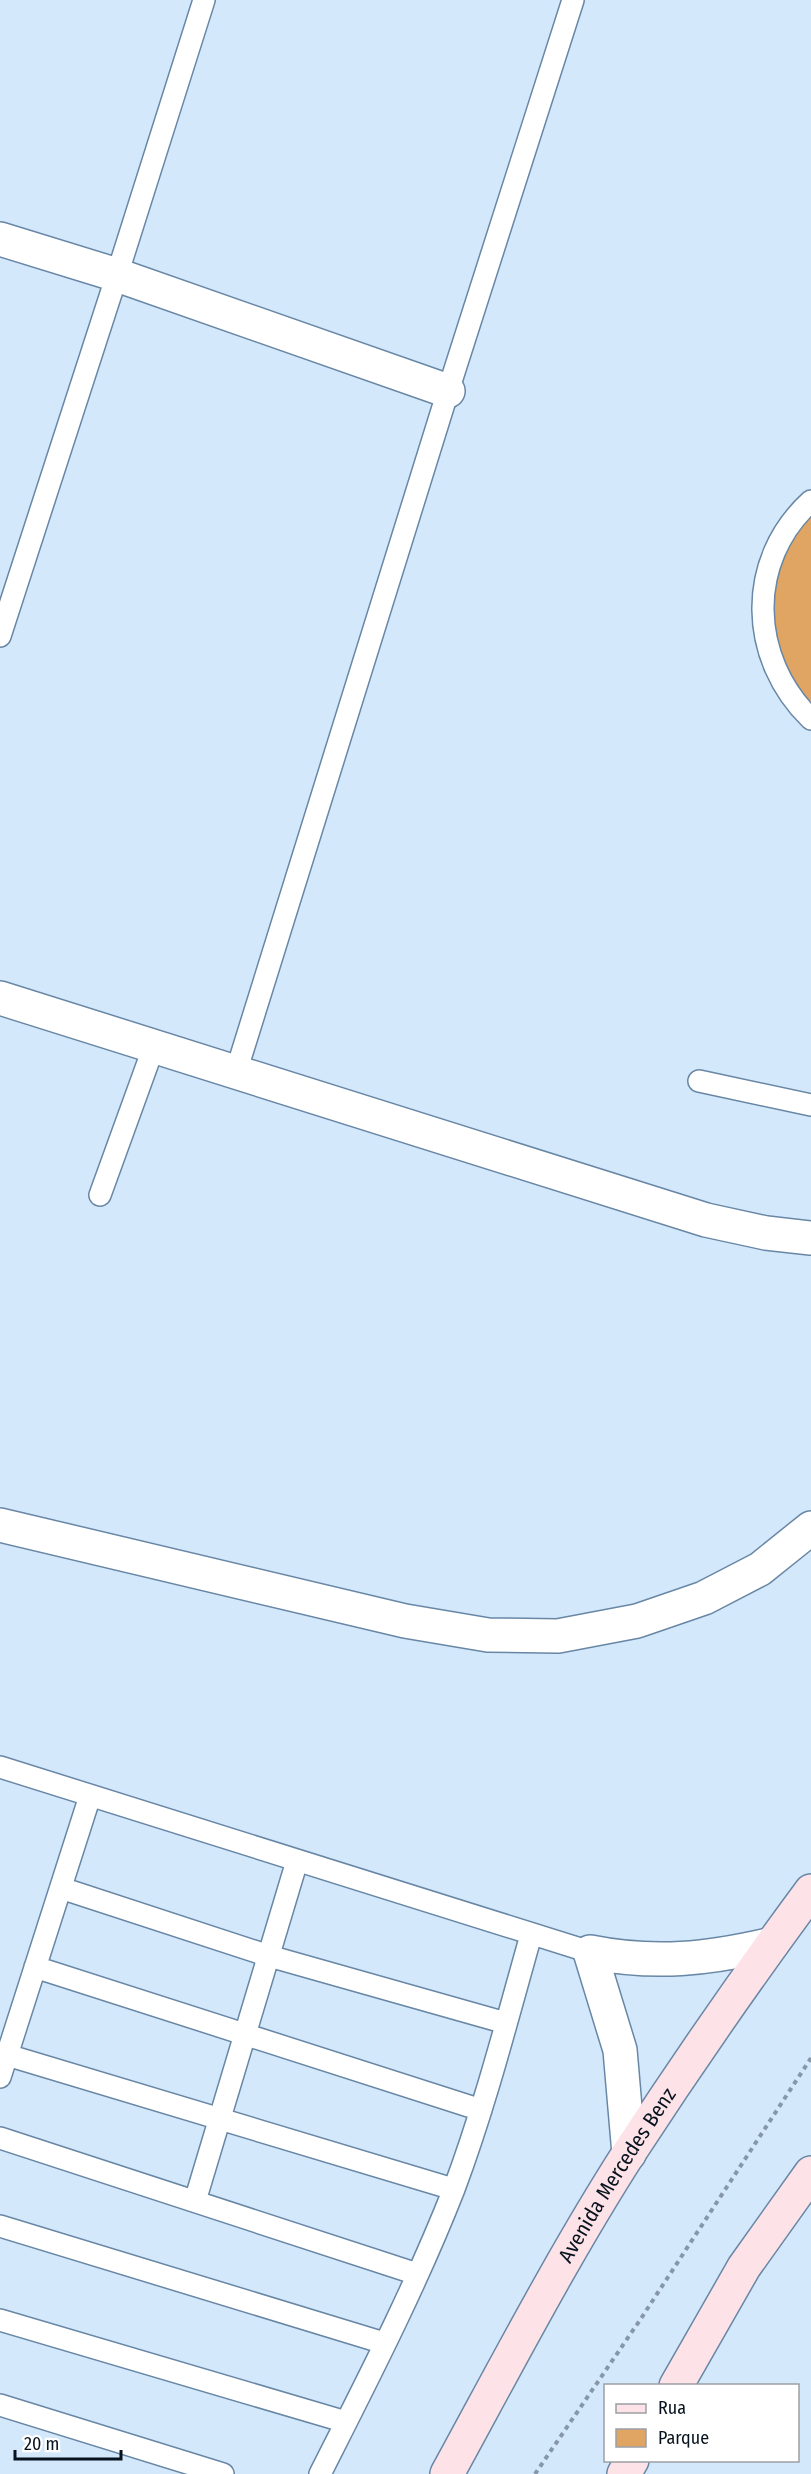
<svg xmlns="http://www.w3.org/2000/svg" width="811" height="2474" font-family="'Fira Sans Condensed',sans-serif">
  <rect width="100%" height="100%" fill="#d4e8fc"/>
  <!-- green -->
  <path fill="#e0a563" d="M 811,511 L 811,727 L 806,723 L 766,610 L 790,536 Z"/>
  <g fill="none" stroke-linecap="round" stroke-linejoin="round">
    <defs>
      <path id="service" d="M 811,501 C 745,561 749,659 811,719
        M 0,636 L 117,275 L 204,0
        M 236,1072 L 448,391 L 573,0
        M 699,1081 L 811,1105
        M 100,1195 L 154,1046
        M 0,1767 L 590,1952
        M 61,1888 L 269,1956 L 506,2023
        M 35,1967 L 481,2110
        M 7,2055 L 453,2189
        M 0,2077 L 90,1796
        M 0,2138 L 417,2274
        M 195,2201 L 297,1861
        M 0,2226 L 384,2343
        M 0,2320 L 346,2422
        M 0,2405 L 223,2474
        M 320,2474 C 367,2381 416,2286 454,2189 C 485,2106 507,2020 531,1935"/>
      <path id="minor" d="M 0,239 L 117,275 L 448,391
        M 0,998 L 706,1220 L 766,1233 L 811,1238
        M 0,1525 L 405,1621 L 488,1635 L 558,1636 L 637,1621 L 704,1598 L 760,1569 L 811,1528
        M 629,2154 L 620,2050 L 590,1952 C 655,1965 708,1959 772,1944"/>
      <g id="secondary">
        <path d="M 676,2386 L 744,2267 L 811,2173"/>
        <path id="s1" d="M 447,2474 C 506,2366 563,2256 629,2153 C 687,2064 748,1976 811,1891"/>
        <path d="M 624,2474 L 632,2460"/>
      </g>
    </defs>
    <!-- service casing -->
    <use href="#service" stroke="#6887a5" stroke-width="24"/>
    <!-- minor casing -->
    <use href="#minor" stroke="#6887a5" stroke-width="36"/>
    <!-- secondary casing -->
    <use href="#secondary" stroke="#6887a5" stroke-width="36"/>
    <!-- path -->
    <path stroke="#8697a7" stroke-width="4" stroke-dasharray="4.5 4.5" stroke-linecap="butt" d="M 535,2474 L 640,2320 L 811,2058"/>
    <!-- service -->
    <use href="#service" stroke="#fff" stroke-width="21"/>
    <!-- minor -->
    <use href="#minor" stroke="#fff" stroke-width="33"/>
    <!-- secondary -->
    <use href="#secondary" stroke="#fde2e7" stroke-width="33"/>
  </g>
  <g text-anchor="middle" dominant-baseline="central" stroke-width="6" stroke-linejoin="round" paint-order="stroke">
    <!-- street labels -->
    <g font-size="21" fill="#06121d" stroke="#fff">
      <text stroke="none"><textPath href="#s1" startOffset="344">Avenida Mercedes Benz</textPath></text>
    </g>
  </g>
  <!-- legend -->
  <rect x="604" y="2384" width="195" height="78" fill="#ffffff" stroke="#9ba0a5" stroke-width="1.5"/>
  <rect x="616" y="2404" width="30" height="9" fill="#fde2e7" stroke="#9ba0a5" stroke-width="1.5"/>
  <text x="658" y="2414" font-size="18" fill="#06121d">Rua</text>
  <rect x="616" y="2429" width="30" height="18" fill="#e0a563" stroke="#9ba0a5" stroke-width="1.5"/>
  <text x="658" y="2444" font-size="18" fill="#06121d">Parque</text>
  <!-- scale -->
  <path d="M15 2450v9h106v-9" fill="none" stroke="#06121d" stroke-width="3"/>
  <text x="24" y="2450" font-size="18" fill="#06121d" stroke="#ffffff" stroke-width="4.5" paint-order="stroke">20 m</text>
</svg>
